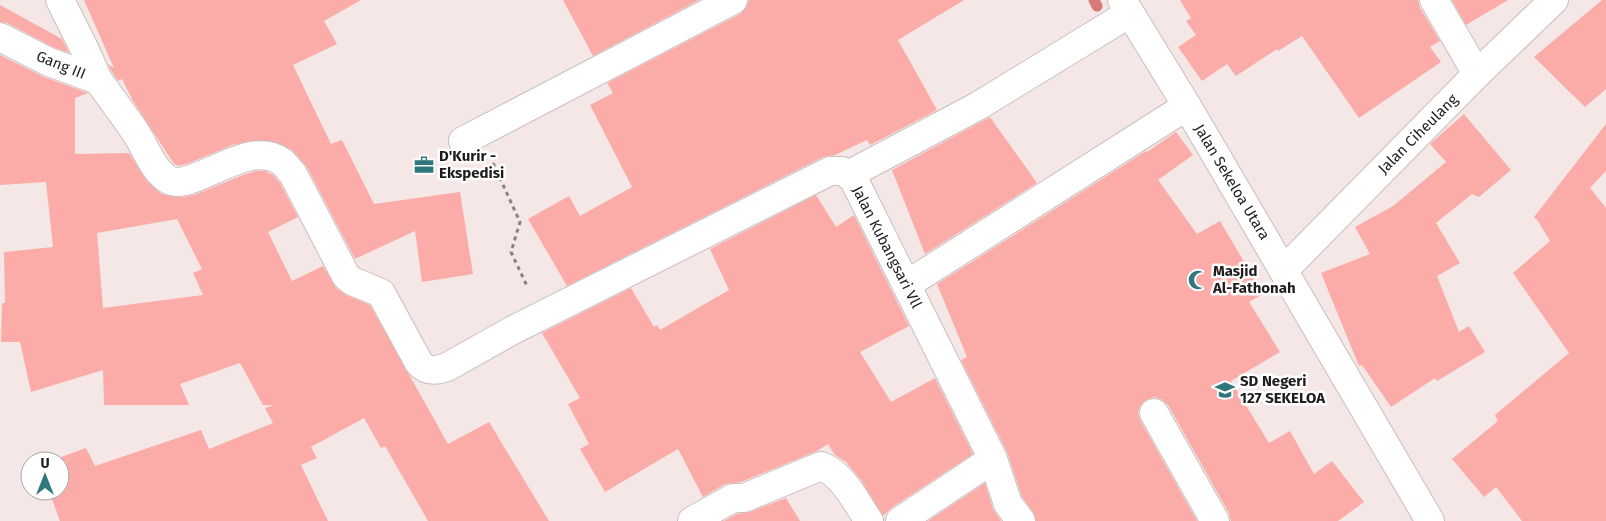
<svg xmlns="http://www.w3.org/2000/svg" width="1606" height="521" font-family="'Fira Sans',sans-serif">
  <rect width="100%" height="100%" fill="#f4e7e6"/>
  <g fill="none" stroke-linecap="round" stroke-linejoin="round">
    <!-- stream -->
    <path stroke="#d77a78" stroke-width="11" d="M 1094,0 L 1097,6"/>
  </g>
  <!-- building -->
  <path fill="#fbaca9" fill-rule="evenodd" d="M 84,0 L 361,0 L 324,21 L 337,44 L 293,65 L 331,144 L 342,140 L 374,204 L 460,192 L 473,274 L 422,282 L 415,231 L 355,259 L 307,167 L 292,150 L 275,142 L 250,141 L 232,145 L 187,164 L 179,166 L 174,164 L 133,101 L 122,79 L 118,81 L 112,72 L 108,64 L 114,68 Z
    M 563,0 L 699,0 L 593,56 Z
    M 749,0 L 964,0 L 898,40 L 937,110 L 870,145 L 867,140 L 835,155 L 823,157 L 567,286 L 528,219 L 569,196 L 580,216 L 632,187 L 590,105 L 613,93 L 607,83 L 740,14 L 746,8 Z
    M 1180,0 L 1418,0 L 1420,8 L 1440,41 L 1430,47 L 1441,62 L 1359,118 L 1302,36 L 1278,51 L 1277,49 L 1236,76 L 1227,64 L 1202,81 L 1178,47 L 1196,35 L 1186,21 L 1191,18 Z
    M 1452,0 L 1508,0 L 1466,25 Z
    M 1602,0 L 1606,0 L 1606,89 L 1585,107 L 1534,57 Z
    M 0,5 L 62,39 L 69,53 L 55,48 L 7,23 L 0,22 Z
    M 0,55 L 44,77 L 88,93 L 75,98 L 75,154 L 129,153 L 146,180 L 160,193 L 166,195 L 183,197 L 197,194 L 243,175 L 256,171 L 265,171 L 273,175 L 280,183 L 298,217 L 268,232 L 292,281 L 323,266 L 336,288 L 346,295 L 370,305 L 448,444 L 489,422 L 549,521 L 428,521 L 385,446 L 381,448 L 364,418 L 311,447 L 317,458 L 301,465 L 328,521 L 60,521 L 49,491 L 60,491 L 60,461 L 50,461 L 86,448 L 95,466 L 201,430 L 209,449 L 273,423 L 265,408 L 274,405 L 263,405 L 240,363 L 180,384 L 189,405 L 104,405 L 103,370 L 31,392 L 20,342 L 1,342 L 2,303 L 5,303 L 4,252 L 53,247 L 46,182 L 0,185 ZM 177,219 L 202,269 L 193,273 L 203,295 L 103,308 L 97,233 Z
    M 1464,114 L 1511,170 L 1479,197 L 1472,194 L 1436,223 L 1460,263 L 1437,276 L 1459,332 L 1469,326 L 1485,352 L 1437,381 L 1435,378 L 1391,407 L 1362,365 L 1359,366 L 1321,273 L 1370,254 L 1355,227 L 1393,206 L 1446,162 L 1430,144 Z
    M 990,117 L 1037,183 L 925,254 L 892,170 Z
    M 1606,124 L 1606,171 L 1590,188 L 1606,208 L 1606,521 L 1522,521 L 1496,487 L 1484,497 L 1452,459 L 1498,421 L 1495,415 L 1569,353 L 1513,273 L 1550,241 L 1538,221 L 1534,217 Z
    M 1176,132 L 1193,155 L 1158,180 L 1197,234 L 1220,221 L 1263,294 L 1249,302 L 1280,352 L 1231,381 L 1269,443 L 1290,431 L 1314,474 L 1332,461 L 1364,502 L 1338,521 L 1231,521 L 1229,513 L 1168,405 L 1161,399 L 1154,397 L 1146,400 L 1140,406 L 1138,413 L 1140,420 L 1197,521 L 1036,521 L 1033,512 L 1022,497 L 1007,452 L 961,360 L 967,357 L 937,284 L 1146,151 L 1147,152 Z
    M 816,195 L 836,227 L 854,215 L 909,326 L 860,352 L 891,402 L 935,378 L 973,454 L 891,508 L 883,516 L 861,480 L 846,462 L 835,455 L 828,444 L 817,451 L 741,482 L 725,484 L 703,497 L 678,449 L 605,492 L 580,449 L 589,444 L 568,404 L 580,398 L 542,333 L 631,288 L 654,327 L 657,325 L 660,330 L 729,290 L 710,249 Z
    M 985,483 L 993,509 L 1001,521 L 928,521 Z
    M 786,498 L 800,521 L 724,521 L 737,514 L 750,512 Z"/>
  <g fill="none" stroke-linecap="round" stroke-linejoin="round">
    <defs>
      <path id="street" d="M 1122,0 L 1187,106 L 1430,521
        M 1434,0 L 1477,74
        M 0,37 L 49,62 L 98,80 L 85,50 L 60,0
        M 98,80 C 111,98 124,115 136,133 C 146,148 153,171 169,180 C 192,193 249,136 282,162 C 286,165 289,170 293,174 L 346,276 L 352,281 L 381,293 L 419,363 C 427,372 436,371 447,367 L 513,330 L 830,171 L 842,171 L 853,178 L 993,459 L 1008,504 L 1021,521
        M 463,141 L 733,0
        M 848,175 L 978,106 L 1130,13
        M 1284,270 L 1477,74 L 1554,0
        M 906,285 L 1187,106
        M 1154,413 L 1215,521
        M 692,521 L 733,498 L 744,498 L 821,466 C 843,474 856,502 869,521
        M 900,521 L 993,459"/>
    </defs>
    <!-- street casing -->
    <use href="#street" stroke="#cabebd" stroke-width="30"/>
    <!-- path -->
    <path stroke="#8a8181" stroke-width="3" stroke-dasharray="4 4" stroke-linecap="butt" d="M 493,163 L 520,222 L 511,252 L 527,286"/>
    <!-- street -->
    <use href="#street" stroke="#fff" stroke-width="28"/>
  </g>
  <!-- icons -->
  <defs>
    <symbol id="office-bare" viewBox="-9 -9 18 18"><path d="M-6-3h4V-5.5h4V-3h4V5H-6ZM-1-4.5V-3h2v-1.5ZM-6 0V1H6V0Z" fill="#2e777d" stroke="#fff" stroke-width="2.5" paint-order="stroke"/></symbol>
    <symbol id="mosque-bare" viewBox="-9 -9 18 18"><path d="M3.5-4.9A6 6 0 1 0 3.5 4.9A5 5 0 1 1 3.5-4.9Z" fill="#2e777d" stroke="#fff" stroke-width="2.5" paint-order="stroke"/></symbol>
    <symbol id="school-bare" viewBox="-9 -9 18 18"><path d="M0-5L7-2L0 1L-7-2ZM-4 1L0 2.5L4 1V4Q0 6-4 4Z" fill="#2e777d" stroke="#fff" stroke-width="2.5" paint-order="stroke"/></symbol>
  </defs>
  <g fill-rule="evenodd">
    <use href="#office-bare" x="410" y="151" width="28" height="28"/>
    <use href="#mosque-bare" x="1184" y="266" width="28" height="28"/>
    <use href="#school-bare" x="1211" y="376" width="28" height="28"/>
  </g>
  <g text-anchor="middle" dominant-baseline="central" stroke-width="5" stroke-linejoin="round" paint-order="stroke">
    <!-- street labels -->
    <g font-size="15" fill="#201c1c" stroke="#fff">
      <text transform="translate(61 65) rotate(22)">Gang III</text>
      <text transform="translate(1418 134) rotate(-45)">Jalan Ciheulang</text>
      <text transform="translate(1232 182) rotate(59)">Jalan Sekeloa Utara</text>
      <text transform="translate(887 247) rotate(63)">Jalan Kubangsari Vll</text>
    </g>
    <!-- poi labels -->
    <g font-size="15" font-weight="bold" fill="#201c1c" stroke="#fff" text-anchor="start">
      <text x="439" y="156">D'Kurir -<tspan x="439" dy="17">Ekspedisi</tspan></text>
      <text x="1213" y="271">Masjid<tspan x="1213" dy="17">Al-Fathonah</tspan></text>
      <text x="1240" y="381">SD Negeri<tspan x="1240" dy="17">127 SEKELOA</tspan></text>
    </g>
  </g>
  <!-- north arrow -->
  <g transform="translate(45 476)"><circle r="24" fill="#ffffff" stroke="#a6a4a4"/>
  <path d="M0-4L9 19L0 12L-9 19Z" fill="#2e777d"/>
  <text y="-8" font-size="14" font-weight="bold" text-anchor="middle" fill="#201c1c">U</text>
  </g>
</svg>
